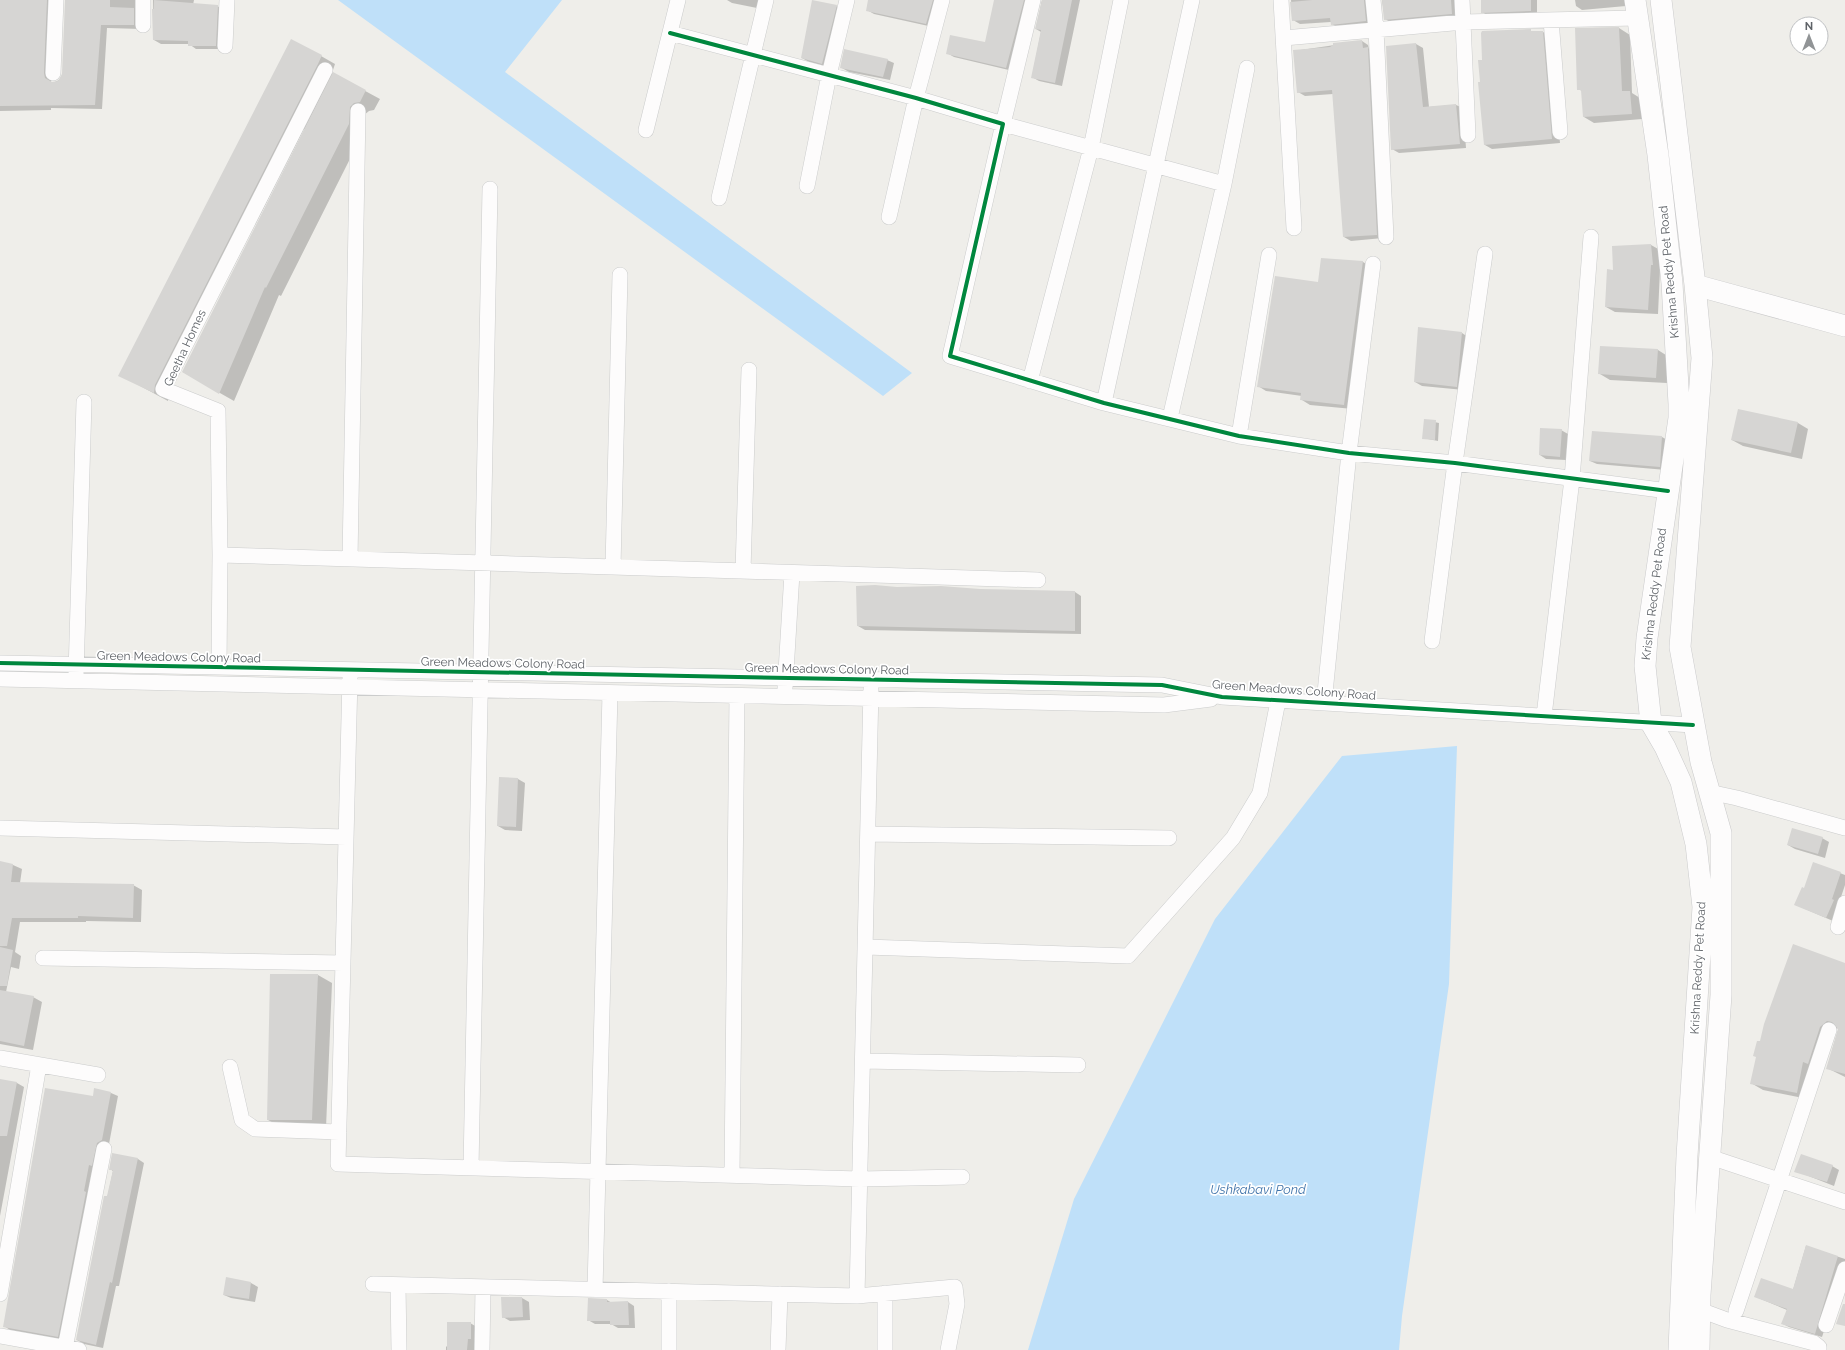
<svg xmlns="http://www.w3.org/2000/svg" width="1845" height="1350" font-family="Raleway,sans-serif">
  <rect width="100%" height="100%" fill="#efeeea"/>
  <!-- water -->
  <path fill="#bfe0f9" d="M 338,0 L 562,0 L 505,72 L 912,373 L 883,396 Z
    M 1457,746 L 1449,984 L 1402,1316 L 1399,1350 L 1028,1350 L 1074,1199 L 1215,919 L 1342,756 Z"/>
  <!-- shadow -->
  <path fill="#0003" d="M 0,0 L 56,0 L 54,4 L 51,82 L 53,83 L 61,79 L 63,74 L 66,0 L 143,0 L 141,29 L 107,28 L 102,109 L 51,108 L 51,110 L 0,111 Z
    M 153,0 L 194,0 L 193,5 L 217,6 L 224,10 L 223,49 L 196,49 L 189,44 L 161,44 L 154,40 Z
    M 727,0 L 764,0 L 762,9 L 732,3 Z
    M 870,0 L 942,0 L 933,27 L 874,14 L 867,10 Z
    M 995,0 L 1032,0 L 1013,71 L 954,57 L 947,53 L 986,43 Z
    M 1042,0 L 1080,0 L 1062,86 L 1039,81 L 1032,77 L 1041,32 L 1036,29 Z
    M 1291,0 L 1372,0 L 1373,25 L 1339,28 L 1332,24 L 1331,22 L 1300,24 L 1293,20 Z
    M 1382,0 L 1457,0 L 1459,17 L 1392,23 L 1385,19 Z
    M 1482,0 L 1537,0 L 1537,15 L 1489,16 L 1482,12 Z
    M 1575,0 L 1626,0 L 1626,6 L 1582,10 L 1576,6 Z
    M 836,6 L 843,10 L 829,67 L 809,62 L 802,58 Z
    M 1619,28 L 1630,35 L 1632,93 L 1640,98 L 1642,119 L 1594,123 L 1584,117 L 1582,91 L 1578,89 Z
    M 1543,32 L 1550,36 L 1560,143 L 1492,149 L 1485,145 L 1481,83 L 1483,61 Z
    M 1362,41 L 1368,45 L 1369,49 L 1374,52 L 1383,238 L 1351,241 L 1344,237 L 1333,94 L 1305,96 L 1298,92 L 1294,51 Z
    M 1416,44 L 1423,48 L 1429,107 L 1456,105 L 1463,108 L 1466,148 L 1399,153 L 1392,149 Z
    M 321,56 L 335,64 L 332,73 L 380,99 L 374,110 L 369,111 L 364,115 L 363,133 L 281,296 L 279,295 L 234,401 L 183,372 L 306,129 L 304,129 L 169,393 L 168,401 L 120,375 Z
    M 887,60 L 894,63 L 890,80 L 849,72 L 842,68 Z
    M 1651,245 L 1660,250 L 1662,270 L 1660,270 L 1658,314 L 1615,312 L 1606,307 L 1614,271 Z
    M 1322,259 L 1363,262 L 1371,267 L 1353,409 L 1310,405 L 1302,400 L 1302,396 L 1266,391 L 1258,386 L 1319,283 Z
    M 1462,333 L 1468,337 L 1464,390 L 1422,386 L 1415,382 Z
    M 1601,347 L 1658,350 L 1669,357 L 1667,383 L 1610,380 L 1600,374 Z
    M 1425,420 L 1439,423 L 1438,441 L 1423,438 Z
    M 1798,423 L 1808,429 L 1802,459 L 1743,446 L 1732,440 Z
    M 1561,430 L 1568,434 L 1566,460 L 1546,459 L 1540,455 Z
    M 1662,437 L 1669,441 L 1666,470 L 1597,464 L 1590,461 Z
    M 980,590 L 1075,592 L 1081,596 L 1081,634 L 865,630 L 858,626 Z
    M 500,778 L 518,779 L 525,783 L 522,831 L 505,830 L 498,826 Z
    M 1822,838 L 1829,842 L 1825,858 L 1795,849 L 1788,845 Z
    M 0,862 L 13,865 L 22,869 L 20,883 L 133,885 L 142,890 L 141,922 L 86,921 L 86,922 L 20,922 L 15,952 L 21,956 L 19,969 L 11,967 L 6,992 L 33,997 L 42,1002 L 33,1050 L 0,1044 Z
    M 1814,863 L 1845,875 L 1845,885 L 1833,921 L 1796,905 L 1805,889 Z
    M 1845,964 L 1845,1077 L 1827,1068 L 1839,1027 L 1832,1033 L 1808,1099 L 1763,1090 L 1751,1083 L 1761,1042 Z
    M 318,975 L 332,983 L 326,1128 L 283,1128 L 268,1120 Z
    M 0,1081 L 17,1083 L 24,1087 L 0,1216 Z
    M 111,1093 L 118,1096 L 109,1144 L 65,1340 L 10,1330 L 4,1326 L 94,1097 Z
    M 138,1159 L 144,1163 L 119,1286 L 116,1286 L 103,1348 L 84,1344 L 77,1340 L 113,1171 L 110,1169 Z
    M 1832,1166 L 1839,1170 L 1834,1186 L 1796,1171 Z
    M 1806,1246 L 1845,1259 L 1845,1268 L 1822,1337 L 1789,1327 L 1783,1324 L 1787,1310 L 1756,1297 L 1793,1290 Z
    M 227,1279 L 251,1283 L 258,1287 L 255,1302 L 231,1298 L 224,1295 Z
    M 522,1298 L 529,1302 L 530,1320 L 510,1321 L 503,1317 Z
    M 607,1300 L 612,1303 L 628,1302 L 634,1306 L 635,1328 L 618,1328 L 611,1324 L 595,1324 L 588,1320 Z
    M 470,1323 L 477,1327 L 477,1342 L 475,1342 L 474,1350 L 446,1350 L 446,1347 Z"/>
  <!-- building -->
  <path fill="#d6d5d3" d="M 0,0 L 47,0 L 44,73 L 45,78 L 52,82 L 58,81 L 62,74 L 65,0 L 110,0 L 110,7 L 134,8 L 134,25 L 101,25 L 95,105 L 0,106 Z
    M 154,0 L 218,5 L 216,46 L 188,46 L 188,41 L 153,40 L 152,9 L 154,9 Z
    M 812,0 L 837,5 L 822,64 L 801,58 Z
    M 868,0 L 933,0 L 926,24 L 866,11 Z
    M 994,0 L 1024,0 L 1006,68 L 946,54 L 950,35 L 985,42 Z
    M 1042,0 L 1072,0 L 1055,83 L 1031,78 L 1041,30 L 1035,29 Z
    M 1312,0 L 1364,0 L 1366,21 L 1331,25 L 1330,18 L 1292,21 L 1290,2 Z
    M 1382,0 L 1451,0 L 1452,14 L 1384,20 Z
    M 1481,0 L 1531,0 L 1531,11 L 1481,13 Z
    M 1619,27 L 1622,91 L 1630,91 L 1632,114 L 1583,117 L 1581,90 L 1577,90 L 1575,28 Z
    M 1531,29 L 1531,31 L 1543,31 L 1552,139 L 1484,145 L 1478,82 L 1480,82 L 1478,60 L 1482,60 L 1481,33 L 1482,31 Z
    M 291,39 L 322,55 L 318,64 L 155,385 L 154,393 L 118,376 Z
    M 1362,40 L 1363,48 L 1368,47 L 1377,235 L 1343,237 L 1332,90 L 1297,93 L 1293,50 L 1330,47 L 1333,45 L 1333,43 Z
    M 1416,43 L 1423,107 L 1456,104 L 1460,144 L 1391,150 L 1386,46 Z
    M 844,49 L 888,59 L 883,77 L 840,68 Z
    M 333,72 L 366,90 L 360,102 L 354,103 L 350,107 L 349,124 L 266,288 L 265,287 L 219,394 L 182,372 Z
    M 1651,244 L 1653,265 L 1651,265 L 1648,310 L 1605,307 L 1607,269 L 1613,270 L 1612,246 Z
    M 1321,258 L 1363,261 L 1344,405 L 1300,400 L 1301,393 L 1257,387 L 1275,276 L 1318,282 Z
    M 1418,327 L 1462,332 L 1457,387 L 1414,382 Z
    M 1600,346 L 1658,349 L 1656,378 L 1598,374 Z
    M 1738,409 L 1798,422 L 1791,453 L 1731,440 Z
    M 1424,419 L 1436,420 L 1435,440 L 1422,439 Z
    M 1540,428 L 1562,429 L 1560,457 L 1539,455 Z
    M 1592,431 L 1662,436 L 1660,467 L 1589,461 Z
    M 875,585 L 897,587 L 941,586 L 980,589 L 1075,591 L 1075,631 L 857,626 L 856,586 Z
    M 499,777 L 518,778 L 516,827 L 497,826 Z
    M 1792,828 L 1823,837 L 1818,854 L 1787,845 Z
    M 0,861 L 13,864 L 11,882 L 134,884 L 133,918 L 78,916 L 78,918 L 12,918 L 7,946 L 0,946 Z
    M 1813,862 L 1841,872 L 1832,899 L 1834,900 L 1826,918 L 1794,905 L 1802,887 L 1804,888 Z
    M 1793,944 L 1845,963 L 1845,1074 L 1826,1069 L 1838,1029 L 1832,1022 L 1827,1021 L 1820,1027 L 1808,1064 L 1803,1062 L 1797,1093 L 1750,1084 L 1756,1057 L 1753,1056 L 1757,1041 L 1760,1041 L 1764,1024 Z
    M 0,947 L 13,950 L 7,986 L 0,986 Z
    M 270,974 L 318,974 L 312,1120 L 267,1120 Z
    M 0,990 L 34,996 L 24,1046 L 0,1041 Z
    M 0,1079 L 17,1082 L 7,1136 L 0,1136 Z
    M 45,1088 L 93,1096 L 94,1088 L 111,1092 L 102,1140 L 97,1143 L 92,1166 L 89,1165 L 84,1191 L 86,1192 L 58,1337 L 3,1327 Z
    M 112,1153 L 138,1158 L 112,1283 L 110,1282 L 96,1345 L 76,1340 L 104,1196 L 107,1196 L 113,1170 L 109,1170 Z
    M 1801,1154 L 1833,1165 L 1827,1182 L 1794,1172 Z
    M 1806,1245 L 1838,1256 L 1815,1334 L 1781,1324 L 1787,1309 L 1754,1297 L 1761,1278 L 1793,1289 Z
    M 226,1277 L 251,1282 L 249,1299 L 223,1295 Z
    M 501,1297 L 522,1297 L 523,1317 L 502,1318 Z
    M 588,1298 L 607,1299 L 607,1302 L 628,1301 L 629,1325 L 610,1325 L 610,1321 L 587,1321 Z
    M 1843,1304 L 1845,1304 L 1845,1326 L 1836,1324 Z
    M 447,1322 L 471,1322 L 471,1339 L 468,1339 L 467,1350 L 447,1350 Z"/>
  <g fill="none" stroke-linecap="round" stroke-linejoin="round">
    <defs>
      <path id="street" d="M 1033,0 L 1003,124 L 1224,184
        M 1281,0 L 1294,228
        M 1373,0 L 1376,30 L 1386,237
        M 1462,0 L 1468,135
        M 1551,20 L 1560,132
        M 143,25 L 143,0
        M 670,33 L 916,98 L 1003,124 L 950,356 L 1104,403 L 1239,436 L 1349,453 L 1455,463 L 1668,491
        M 1284,38 L 1464,22 L 1636,18
        M 225,46 L 227,0
        M 53,73 L 56,0
        M 646,130 L 678,0
        M 807,186 L 829,75 L 847,0
        M 719,198 L 766,0
        M 889,217 L 916,98 L 942,0
        M 1030,381 L 1091,148 L 1121,0
        M 1104,403 L 1192,0
        M 1170,418 L 1224,184 L 1247,68
        M 1239,436 L 1269,255
        M 220,555 L 1038,580
        M 350,559 L 358,111
        M 613,567 L 620,275
        M 743,571 L 749,370
        M 1432,641 L 1455,463 L 1485,254
        M 0,663 L 1162,685 L 1222,697 L 1693,725
        M 219,667 L 220,555 L 218,411 L 163,389 L 325,70
        M 76,674 L 84,402
        M 350,677 L 338,1164 L 860,1179 L 962,1177
        M 0,679 L 1164,705 L 1211,699
        M 785,688 L 792,573
        M 1324,703 L 1349,453 L 1373,264
        M 1544,716 L 1572,479 L 1591,237
        M 1709,792 L 1737,798 L 1845,828
        M 0,828 L 346,837
        M 868,834 L 1169,838
        M 1838,927 L 1845,903
        M 866,947 L 1128,956 L 1233,838 L 1260,793 L 1278,701
        M 43,958 L 343,963
        M 0,1058 L 98,1075
        M 863,1061 L 1078,1065
        M 230,1067 L 242,1120 L 255,1129 L 339,1132
        M 1710,1157 L 1845,1202
        M 471,1168 L 490,189
        M 732,1175 L 737,696
        M 373,1284 L 857,1296 L 955,1287 L 957,1304 L 948,1350
        M 398,1285 L 399,1350
        M 595,1290 L 610,693
        M 669,1291 L 669,1350
        M 0,1294 L 39,1065
        M 857,1296 L 871,689
        M 1700,1310 L 1727,1320 L 1814,1343 L 1819,1347 L 1819,1350
        M 1736,1311 L 1829,1030
        M 1826,1325 L 1845,1269
        M 0,1336 L 79,1350
        M 65,1348 L 104,1149
        M 482,1350 L 483,1287
        M 778,1350 L 780,1294
        M 885,1350 L 885,1293"/>
      <path id="secondary" d="M 1635,0 L 1658,155 L 1672,283 L 1679,404 L 1679,418 L 1647,638 L 1645,666 L 1651,723 L 1665,747 L 1681,782 L 1696,844 L 1703,907 L 1687,1156 L 1679,1350
        M 1661,0 L 1695,285 L 1702,358 L 1680,647 L 1701,762 L 1721,833 L 1721,995 L 1700,1295 L 1699,1350
        M 1695,285 L 1845,326"/>
    </defs>
    <!-- street casing -->
    <use href="#street" stroke="#cbcccc" stroke-width="16"/>
    <!-- secondary casing -->
    <use href="#secondary" stroke="#cacacb" stroke-width="22"/>
    <!-- street -->
    <use href="#street" stroke="#fdfcfc" stroke-width="15"/>
    <!-- secondary -->
    <use href="#secondary" stroke="#fdfcfc" stroke-width="21"/>
    <defs>
      <path id="cycleway" d="M 670,33 L 916,98 L 1003,124 L 950,356 L 1104,403 L 1239,436 L 1349,453 L 1455,463 L 1668,491
        M 0,663 L 1162,685 L 1222,697 L 1693,725"/>
    </defs>
    <!-- cycleway casing -->
    <use href="#cycleway" stroke="#fff" stroke-width="6"/>
    <!-- cycleway -->
    <use href="#cycleway" stroke="#00873e" stroke-width="4"/>
  </g>
  <g text-anchor="middle" dominant-baseline="central" stroke-width="3.5" stroke-linejoin="round" paint-order="stroke">
    <!-- street labels -->
    <g font-size="12" fill="#5f6368" stroke="#fff">
      <text transform="translate(1669 272) rotate(-95)">Krishna Reddy Pet Road</text>
      <text transform="translate(185 348) rotate(-65)">Geetha Homes</text>
      <text transform="translate(1654 594) rotate(-83)">Krishna Reddy Pet Road</text>
      <text transform="translate(179 657) rotate(1)">Green Meadows Colony Road</text>
      <text transform="translate(503 663) rotate(1)">Green Meadows Colony Road</text>
      <text transform="translate(827 669) rotate(1)">Green Meadows Colony Road</text>
      <text transform="translate(1294 690) rotate(4)">Green Meadows Colony Road</text>
      <text transform="translate(1698 968) rotate(-87)">Krishna Reddy Pet Road</text>
    </g>
    <!-- water labels -->
    <g font-size="13" font-style="italic" fill="#4174aa" stroke="#fff">
      <text x="1258" y="1189">Ushkabavi Pond</text>
    </g>
  </g>
  <!-- north arrow -->
  <g transform="translate(1809 36)"><circle r="19" fill="#ffffff" stroke="#bfc1c3"/>
  <path d="M0-3L7 15L0 10L-7 15Z" fill="#919496"/>
  <text y="-6" font-size="11" font-weight="bold" text-anchor="middle" fill="#5f6368">N</text>
  </g>
</svg>
